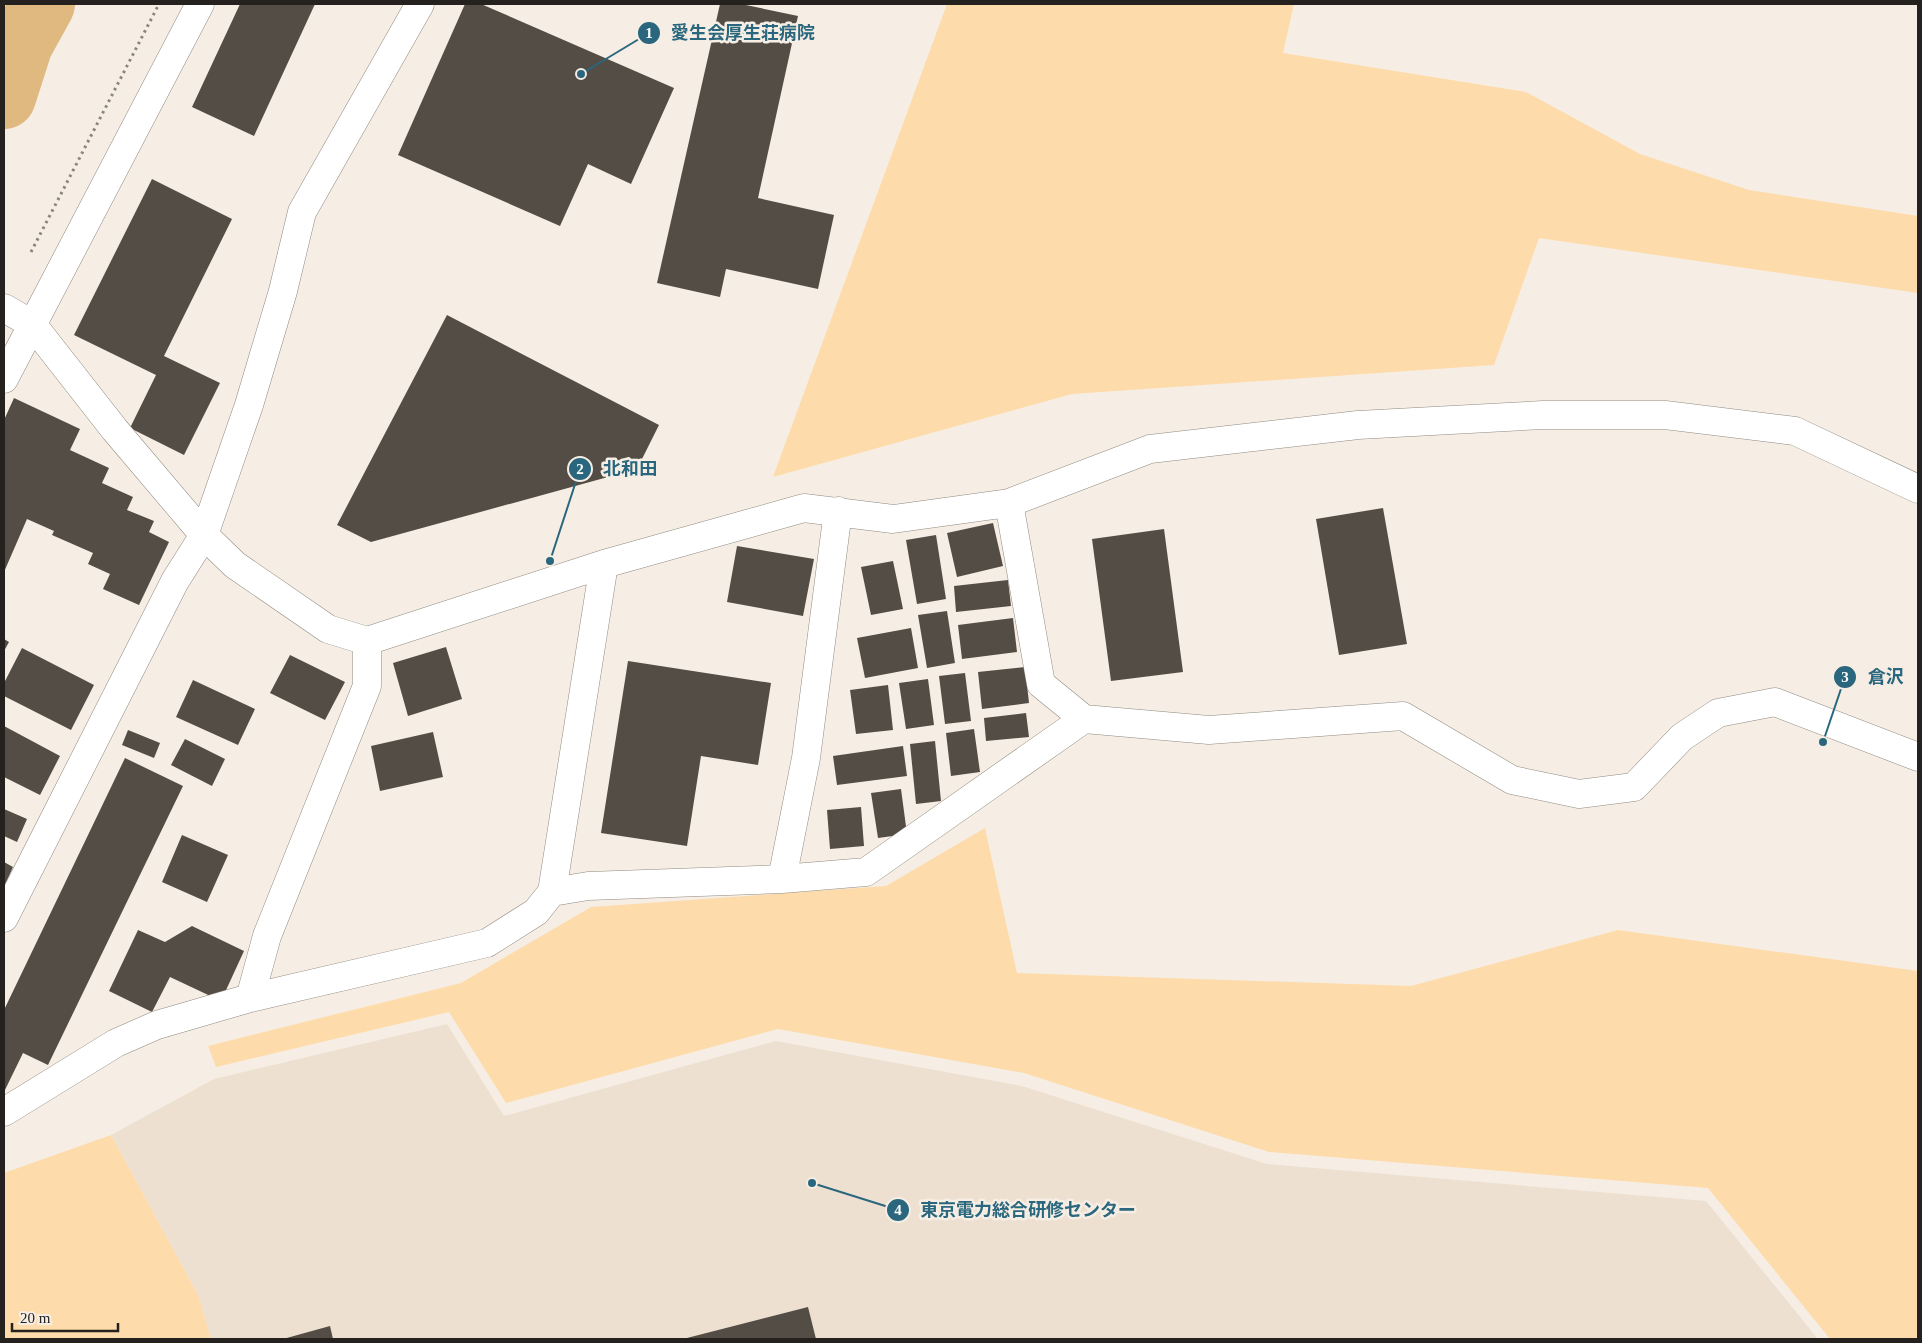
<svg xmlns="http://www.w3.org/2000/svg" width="1922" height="1343" font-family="'Times New Roman','Noto Sans JP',serif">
  <rect width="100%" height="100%" fill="#f6eee4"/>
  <!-- built -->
  <path fill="#ede0d0" d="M 447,1024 L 504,1116 L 776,1041 L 1022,1086 L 1267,1164 L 1706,1201 L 1818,1339 L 211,1339 L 198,1295 L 111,1135 L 214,1079 Z"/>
  <!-- green -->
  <path fill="#fedbaa" d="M 947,4 L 1294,4 L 1283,53 L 1526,92 L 1640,154 L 1749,190 L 1918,216 L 1918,293 L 1539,238 L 1494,365 L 1072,394 L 773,477 Z
    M 985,828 L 1017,973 L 1411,986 L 1618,930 L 1918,971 L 1918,1339 L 1830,1339 L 1708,1188 L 1269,1152 L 1024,1073 L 778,1029 L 506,1103 L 449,1012 L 216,1067 L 208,1046 L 461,983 L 591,907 L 886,886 Z
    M 111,1135 L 198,1295 L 211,1339 L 4,1339 L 4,1173 Z"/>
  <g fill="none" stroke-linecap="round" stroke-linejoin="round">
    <!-- river -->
    <path stroke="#e0b981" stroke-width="64" d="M 4,97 L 21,44 L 43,4"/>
  </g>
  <!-- building -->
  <path fill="#534d45" d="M 240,4 L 315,4 L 254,136 L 192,107 Z
    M 465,4 L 481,4 L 674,88 L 631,184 L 588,164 L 560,226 L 398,155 Z
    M 720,4 L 741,4 L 798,16 L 758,198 L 834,215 L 818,289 L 726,269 L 720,297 L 657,283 Z
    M 152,179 L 232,219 L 164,356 L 220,383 L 184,455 L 130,428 L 156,375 L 74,335 Z
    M 447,315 L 659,425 L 637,469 L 371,542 L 337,525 Z
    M 14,398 L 80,429 L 70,450 L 109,468 L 102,483 L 133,497 L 127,510 L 154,521 L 149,532 L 169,542 L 139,605 L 103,589 L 110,574 L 88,564 L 93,553 L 52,535 L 54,531 L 27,519 L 4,572 L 4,420 Z
    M 1383,508 L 1407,644 L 1339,655 L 1316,519 Z
    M 993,523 L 1003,566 L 957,577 L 947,533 Z
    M 1164,529 L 1183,672 L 1111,681 L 1092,539 Z
    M 936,535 L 946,599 L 917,604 L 906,540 Z
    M 737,546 L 814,559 L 803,616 L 727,602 Z
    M 893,561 L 903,609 L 871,615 L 861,567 Z
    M 1008,580 L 1011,606 L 956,612 L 954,586 Z
    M 947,611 L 955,663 L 927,668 L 918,615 Z
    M 1013,618 L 1017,652 L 962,659 L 958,625 Z
    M 911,628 L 918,668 L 865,678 L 857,638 Z
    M 4,639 L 9,642 L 4,651 Z
    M 446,647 L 462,699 L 408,716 L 393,663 Z
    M 22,648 L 94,685 L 71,730 L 4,696 L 4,683 Z
    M 290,655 L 345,682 L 325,720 L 270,693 Z
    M 628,661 L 771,683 L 758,765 L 701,756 L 687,846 L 601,833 Z
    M 1025,667 L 1029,703 L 982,709 L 978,672 Z
    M 965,673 L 971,721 L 945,724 L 939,676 Z
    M 928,679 L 934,725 L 906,729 L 899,683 Z
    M 193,680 L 255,709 L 238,745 L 176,717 Z
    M 888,685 L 893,730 L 856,734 L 850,690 Z
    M 1026,713 L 1029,737 L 986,741 L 984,718 Z
    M 4,726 L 60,756 L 40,795 L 4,777 Z
    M 974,729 L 980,772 L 951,776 L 946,733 Z
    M 128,730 L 160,743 L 154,758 L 122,745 Z
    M 433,732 L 443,777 L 380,791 L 371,746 Z
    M 185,739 L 225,759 L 212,786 L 171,765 Z
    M 935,741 L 941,801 L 916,804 L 910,744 Z
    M 903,746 L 907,776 L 837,785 L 833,756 Z
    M 125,758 L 183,786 L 48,1065 L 23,1053 L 4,1092 L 4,1010 Z
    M 901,789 L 907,834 L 878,838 L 871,793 Z
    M 861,807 L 864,846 L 830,849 L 827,810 Z
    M 4,809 L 27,819 L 17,842 L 4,836 Z
    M 182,835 L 228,855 L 207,902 L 162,882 Z
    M 4,862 L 13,867 L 4,887 Z
    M 192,926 L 244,951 L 221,1001 L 170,977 L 152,1012 L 109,991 L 138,930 L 165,942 Z
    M 808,1307 L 816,1339 L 683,1339 Z
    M 330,1326 L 333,1339 L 283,1339 Z"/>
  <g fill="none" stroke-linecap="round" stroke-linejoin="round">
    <defs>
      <path id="minor" d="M 4,308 L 32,324 L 115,430 L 204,535 L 235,565 L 328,629 L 367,641 L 604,564 L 804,508 L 893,519 L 1009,503 L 1150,449 L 1358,425 L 1543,415 L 1665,415 L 1795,431 L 1918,489
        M 4,379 L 200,4
        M 1009,503 L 1041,684 L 1084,719 L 1209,730 L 1403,716 L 1512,780 L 1579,794 L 1634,787 L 1682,737 L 1718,713 L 1775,702 L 1918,757
        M 782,879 L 806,758 L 838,511
        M 552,892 L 604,564
        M 4,918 L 175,581 L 204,535 L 249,405 L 283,291 L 302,212 L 420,4
        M 250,998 L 267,936 L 367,686 L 367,641
        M 4,1112 L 116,1043 L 157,1025 L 250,998 L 487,943 L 536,912 L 552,892 L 588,886 L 782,879 L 866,872 L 1084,719"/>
    </defs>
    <!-- minor casing -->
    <use href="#minor" stroke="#908a81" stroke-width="29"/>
    <!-- path -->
    <path stroke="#8a847e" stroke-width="3" stroke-dasharray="2.5 4" stroke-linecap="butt" d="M 31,252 L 159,4"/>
    <!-- minor -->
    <use href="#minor" stroke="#fff" stroke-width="28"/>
  </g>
  <!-- callouts -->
  <path fill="none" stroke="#2a677e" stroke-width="2" d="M581 74L649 33M550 561L580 469M1823 742L1845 677M812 1183L898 1210"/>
  <g fill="#2a677e" stroke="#f6eee4" stroke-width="2">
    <circle cx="581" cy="74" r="5"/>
    <circle cx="550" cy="561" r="5"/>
    <circle cx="1823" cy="742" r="5"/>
    <circle cx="812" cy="1183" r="5"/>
    <circle cx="649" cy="33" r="12"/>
    <circle cx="580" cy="469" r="12"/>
    <circle cx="1845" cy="677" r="12"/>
    <circle cx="898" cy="1210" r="12"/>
  </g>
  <g font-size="15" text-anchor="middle" font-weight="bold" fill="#fff">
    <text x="649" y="38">1</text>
    <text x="580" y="474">2</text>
    <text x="1845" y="682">3</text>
    <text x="898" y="1215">4</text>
  </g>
  <g font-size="18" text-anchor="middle" font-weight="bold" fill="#2a677e" stroke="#f6eee4" stroke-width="5" stroke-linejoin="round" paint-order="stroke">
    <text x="743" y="39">愛生会厚生荘病院</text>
    <text x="630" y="475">北和田</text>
    <text x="1886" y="683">倉沢</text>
    <text x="1028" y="1216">東京電力総合研修センター</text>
  </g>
  <!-- border -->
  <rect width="1922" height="1343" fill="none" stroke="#24211e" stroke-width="10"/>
  <!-- scale -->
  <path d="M12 1323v8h106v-8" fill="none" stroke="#24211e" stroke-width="2.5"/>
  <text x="20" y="1323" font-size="15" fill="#24211e" stroke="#f6eee4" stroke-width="4" paint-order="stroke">20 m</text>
</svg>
